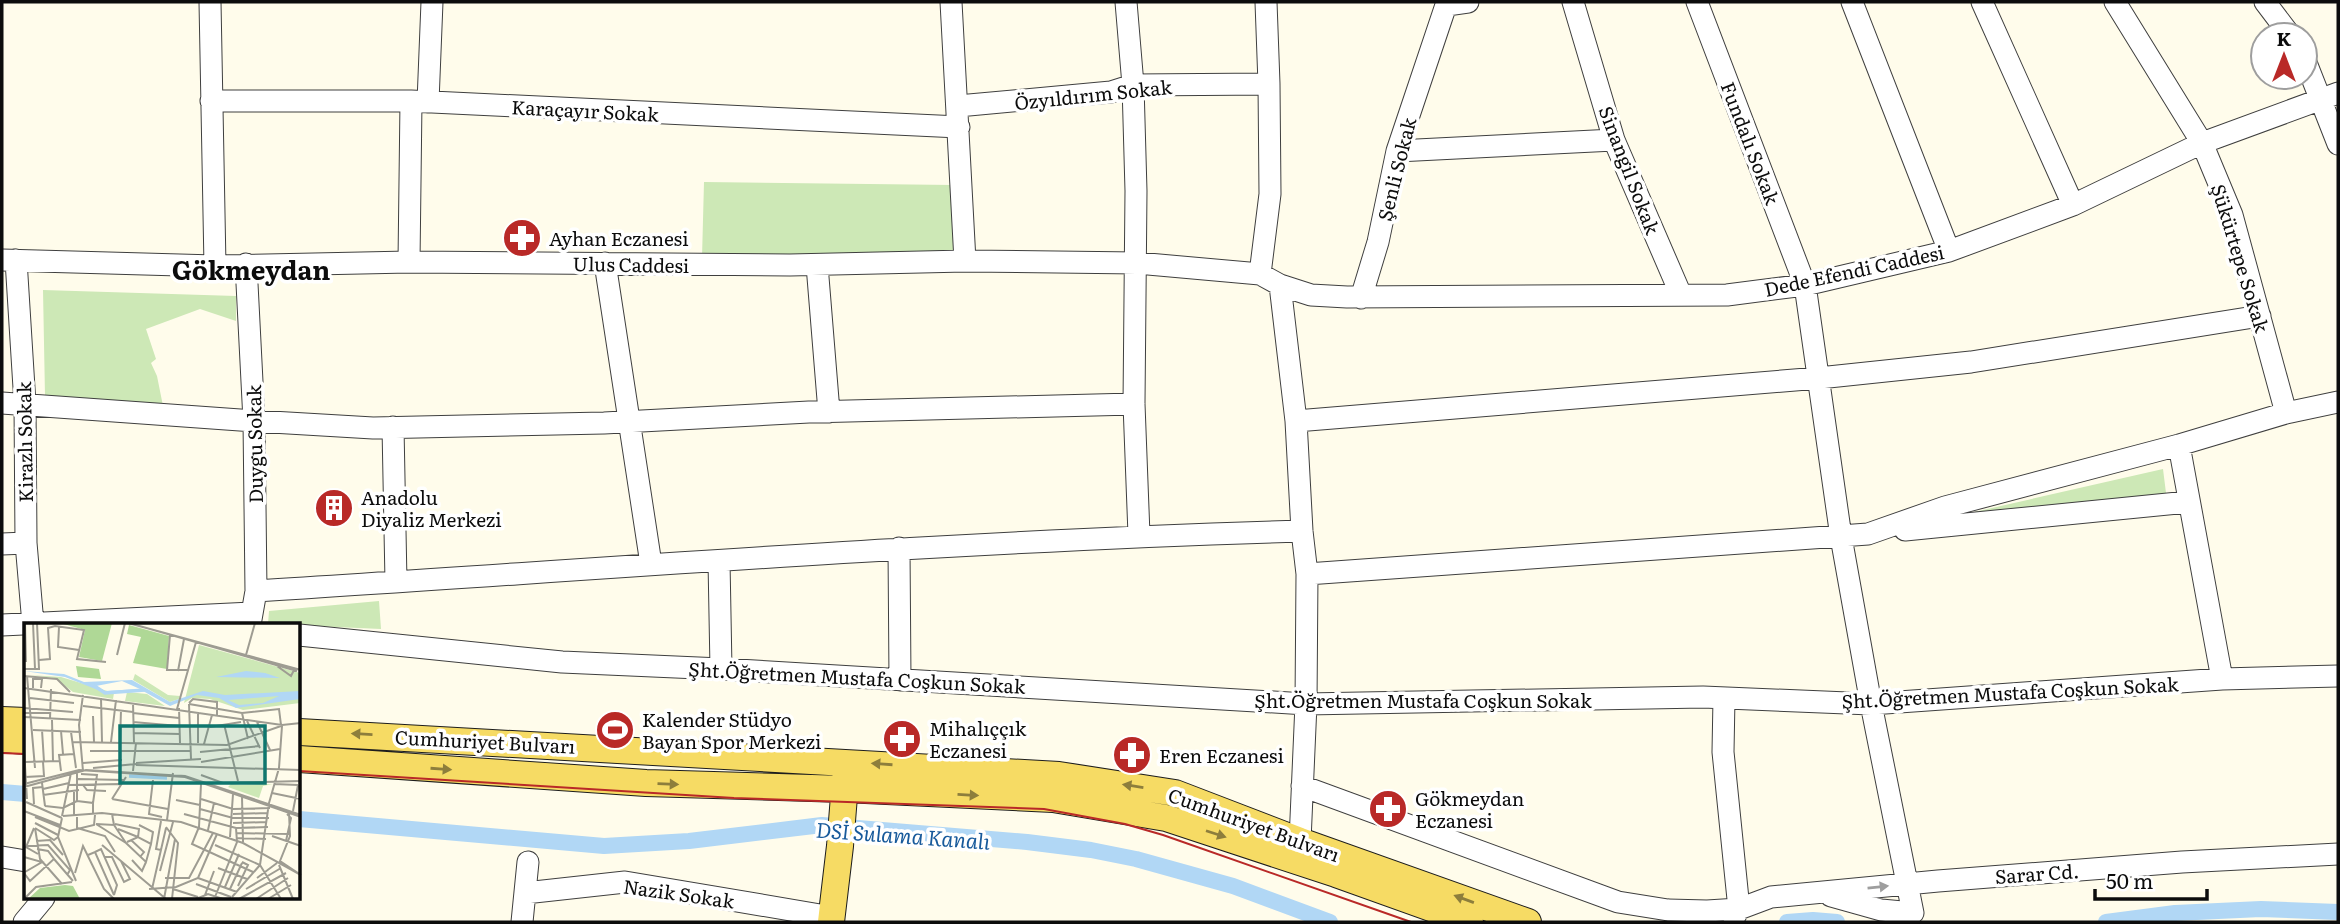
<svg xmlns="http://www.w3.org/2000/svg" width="2340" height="924" font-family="Literata,serif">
  <rect width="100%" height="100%" fill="#fffceb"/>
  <!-- green -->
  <path fill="#cde8b6" d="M 704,182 L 954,185 L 957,255 L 702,258 Z
    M 43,290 L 236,296 L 236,321 L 200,309 L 146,329 L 156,359 L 151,363 L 157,376 L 164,411 L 45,396 Z
    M 2163,469 L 2167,501 L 1948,518 Z
    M 379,601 L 381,629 L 268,624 L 269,611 Z"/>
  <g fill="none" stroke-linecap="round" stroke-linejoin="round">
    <!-- canal -->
    <path stroke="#b1d7f5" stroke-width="16" d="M 2,792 L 26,794
      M 299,819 L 604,846 L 689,841 L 822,825 L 1027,842 L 1091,850 L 1136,859 L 1233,886 L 1330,922
      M 1787,922 L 1813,920 L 1837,922
      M 2106,922 L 2175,913 L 2261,909 L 2338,912"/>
    <defs>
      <path id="minor" d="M 210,2 L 215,266
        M 951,2 L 965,261
        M 1126,2 L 1133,85 L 1136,191 L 1134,404 L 1139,535
        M 1573,2 L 1614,140 L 1681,295
        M 1697,2 L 1805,285 L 1841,537 L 1871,704 L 1913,913 L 1881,910 L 1831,896
        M 1852,2 L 1949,251
        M 1982,2 L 2073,205
        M 2115,2 L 2202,143 L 2232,215 L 2286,413
        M 2265,2 L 2290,35
        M 1447,5 L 1468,2
        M 2305,60 L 2338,144
        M 211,101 L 411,101 L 959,127
        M 428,102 L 432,2
        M 958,106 L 1111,92 L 1133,85 L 1269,84
        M 1397,151 L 1614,140
        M 2,260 L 215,266 L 409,262 L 790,265 L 965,261 L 1137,263 L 1260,274 L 1280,285 L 1311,295 L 1347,297 L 1727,295 L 1805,285 L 1949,251 L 2073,205 L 2202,143 L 2338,93
        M 16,260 L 25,404 L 26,543 L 33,624
        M 409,262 L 411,101
        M 605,263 L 651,564
        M 246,264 L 254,421 L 256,591 L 250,625
        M 817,265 L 829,412
        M 1260,274 L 1270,194 L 1269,84 L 1266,2
        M 1280,285 L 1296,421 L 1302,531 L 1307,574 L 1306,704 L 1300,841
        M 1361,298 L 1378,242 L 1397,151 L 1447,2
        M 2,403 L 254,421 L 373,428 L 604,423 L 809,412 L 1134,404
        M 1296,421 L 1819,378 L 1971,362 L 2260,316
        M 393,427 L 396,582
        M 2179,445 L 2222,679
        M 1905,530 L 2188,502
        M 2,544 L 26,543
        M 899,548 L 900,680
        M 719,561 L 721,669
        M 1307,574 L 1868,534 L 1945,507 L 2179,445 L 2286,413 L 2338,402
        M 256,591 C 605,569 953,541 1302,531
        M 2,625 L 252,613
        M 299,635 L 562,662 L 721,669 L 1306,704 L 1703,697 L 1871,704 L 2222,679 L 2338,676
        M 1724,698 L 1723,752 L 1739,909 L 1734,918
        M 1302,786 L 1618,902 L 1668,910 L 1707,911 L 1739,909 L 1771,897 L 1938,881 L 2182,862 L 2338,854
        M 2,857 L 26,861
        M 525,893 L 625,882 L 832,917
        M 24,922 L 44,898
        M 522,922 L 528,862"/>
      <path id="major" d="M 2,720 L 26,721
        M 299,732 L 1059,775 L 1175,793 L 1300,841 L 1528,922
        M 2,739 L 26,741
        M 299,759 L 646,783 L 844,789 L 1053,799 L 1166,818 L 1336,874 L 1470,922
        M 831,922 L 840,846 L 846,771"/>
    </defs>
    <!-- minor casing -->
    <use href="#minor" stroke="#3f3f3f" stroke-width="23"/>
    <!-- major casing -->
    <use href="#major" stroke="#1d1d1d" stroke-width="28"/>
    <!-- minor -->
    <use href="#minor" stroke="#fff" stroke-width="21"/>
    <!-- major -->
    <use href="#major" stroke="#f6db64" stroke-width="26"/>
    <!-- tram -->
    <path stroke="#b92927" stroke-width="2" d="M 2,753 L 26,754
      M 299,771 L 734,798 L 1044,809 L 1125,824 L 1163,835 L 1411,922"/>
  </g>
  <!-- one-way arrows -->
  <defs><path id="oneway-solid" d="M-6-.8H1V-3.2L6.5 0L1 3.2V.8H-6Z" transform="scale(1.75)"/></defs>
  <g fill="#8d7e3c">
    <use href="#oneway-solid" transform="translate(362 734) rotate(-177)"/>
    <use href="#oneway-solid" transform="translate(882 764) rotate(-176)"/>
    <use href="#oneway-solid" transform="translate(441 769) rotate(4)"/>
    <use href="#oneway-solid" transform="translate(668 784) rotate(2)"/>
    <use href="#oneway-solid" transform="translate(1133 786) rotate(-171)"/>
    <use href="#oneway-solid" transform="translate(968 795) rotate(3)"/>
    <use href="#oneway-solid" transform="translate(1216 834) rotate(18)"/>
    <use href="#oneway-solid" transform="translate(1464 899) rotate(-160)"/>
  </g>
  <use fill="#9e9e9e" href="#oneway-solid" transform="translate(1878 887) rotate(-6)"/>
  <!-- icons -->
  <defs>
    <symbol id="pharmacy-disc" viewBox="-11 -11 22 22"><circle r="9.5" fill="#b92927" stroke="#fff"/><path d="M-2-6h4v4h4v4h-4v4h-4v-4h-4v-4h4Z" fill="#fff"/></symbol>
    <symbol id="building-disc" viewBox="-11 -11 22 22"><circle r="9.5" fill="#b92927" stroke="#fff"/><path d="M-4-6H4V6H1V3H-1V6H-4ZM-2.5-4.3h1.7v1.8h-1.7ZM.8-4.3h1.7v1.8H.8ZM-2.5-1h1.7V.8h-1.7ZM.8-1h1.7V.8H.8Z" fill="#fff"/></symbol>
    <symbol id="stadium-disc" viewBox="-11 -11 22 22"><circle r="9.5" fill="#b92927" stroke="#fff"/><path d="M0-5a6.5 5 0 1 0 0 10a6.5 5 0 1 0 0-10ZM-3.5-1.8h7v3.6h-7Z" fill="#fff"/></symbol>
  </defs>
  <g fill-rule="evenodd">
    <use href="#pharmacy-disc" x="500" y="216" width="44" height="44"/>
    <use href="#building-disc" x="312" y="486" width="44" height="44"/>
    <use href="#stadium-disc" x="593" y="708" width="44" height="44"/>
    <use href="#pharmacy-disc" x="880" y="717" width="44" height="44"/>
    <use href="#pharmacy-disc" x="1110" y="733" width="44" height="44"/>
    <use href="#pharmacy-disc" x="1366" y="787" width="44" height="44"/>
  </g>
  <g text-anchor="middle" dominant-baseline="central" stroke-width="7" stroke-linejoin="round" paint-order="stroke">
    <!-- street labels -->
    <g font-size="19" fill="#0c0c0c" stroke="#fff">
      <text transform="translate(1093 94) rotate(-6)">Özyıldırım Sokak</text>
      <text transform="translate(585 110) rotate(3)">Karaçayır Sokak</text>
      <text transform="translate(1751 143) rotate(69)">Fundalı Sokak</text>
      <text transform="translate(1396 169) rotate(-76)">Şenli Sokak</text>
      <text transform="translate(1630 170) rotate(69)">Sinangil Sokak</text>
      <text transform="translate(2241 258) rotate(73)">Şükürtepe Sokak</text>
      <text transform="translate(631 264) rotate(1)">Ulus Caddesi</text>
      <text transform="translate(1854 270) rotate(-12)">Dede Efendi Caddesi</text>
      <text transform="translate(24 442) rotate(-91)">Kirazlı Sokak</text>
      <text transform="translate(254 444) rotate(-91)">Duygu Sokak</text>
      <text transform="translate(857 677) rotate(3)">Şht.Öğretmen Mustafa Coşkun Sokak</text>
      <text transform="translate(2010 692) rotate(-3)">Şht.Öğretmen Mustafa Coşkun Sokak</text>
      <text x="1423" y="700">Şht.Öğretmen Mustafa Coşkun Sokak</text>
      <text transform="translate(485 741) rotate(3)">Cumhuriyet Bulvarı</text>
      <text transform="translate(1254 824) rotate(20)">Cumhuriyet Bulvarı</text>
      <text transform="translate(2037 873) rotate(-4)">Sarar Cd.</text>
      <text transform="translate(679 893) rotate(8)">Nazik Sokak</text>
    </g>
    <!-- poi labels -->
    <g font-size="19" fill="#0c0c0c" stroke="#fff" text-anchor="start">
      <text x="549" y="238">Ayhan Eczanesi</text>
      <text x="361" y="497">Anadolu<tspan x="361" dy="22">Diyaliz Merkezi</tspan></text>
      <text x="642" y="719">Kalender Stüdyo<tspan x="642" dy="22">Bayan Spor Merkezi</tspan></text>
      <text x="929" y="728">Mihalıççık<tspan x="929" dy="22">Eczanesi</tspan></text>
      <text x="1159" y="755">Eren Eczanesi</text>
      <text x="1415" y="798">Gökmeydan<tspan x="1415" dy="22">Eczanesi</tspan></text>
    </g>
    <!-- water labels -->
    <g font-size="21" font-style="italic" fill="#185a9b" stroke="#fff">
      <text transform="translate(903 834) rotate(4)">DSİ Sulama Kanalı</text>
    </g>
    <!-- district labels -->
    <g font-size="26" font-weight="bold" fill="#0c0c0c" stroke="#fff">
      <text x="251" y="268">Gökmeydan</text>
    </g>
  </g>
  <!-- overview -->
  <g transform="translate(24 623)">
    <rect width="276" height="276" fill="#fffceb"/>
    <path d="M 175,22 L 276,50 L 276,80 L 219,87 L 186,76 L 168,75 L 160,80 ZM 111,51 L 144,72 L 156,73 L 155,76 L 146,79 L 109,57 ZM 5,52 L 37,54 L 90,70 L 89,76 L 49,69 L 31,55 ZM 103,69 L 123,71 L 141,83 L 101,78 ZM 207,161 L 216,162 L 249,161 L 239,163 L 235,175 L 204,164 Z" fill="#cde8b6"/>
    <path d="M 36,0 L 88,0 L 78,38 L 55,34 L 61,7 ZM 105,2 L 145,13 L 143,46 L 109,40 L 117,14 L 103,11 ZM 52,43 L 75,46 L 77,56 L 54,54 ZM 41,262 L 49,263 L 56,276 L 4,276 L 16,265 Z" fill="#afd896"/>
    <path d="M 0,48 L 40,51 L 60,59 L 108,57 L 146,79 L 179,68 L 201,72 L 276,68 L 276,76 L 212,85 L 195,75 L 173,72 L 146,83 L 119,68 L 79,69 L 41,54 ZM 98,58 L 116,66 L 81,68 L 72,63 ZM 255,73 L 239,80 L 215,82 L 204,77 ZM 222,48 L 241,50 L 256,55 L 192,54 Z" fill="#b1d7f5" fill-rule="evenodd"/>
    <path fill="none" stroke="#b1d7f5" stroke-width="3.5" d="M 69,62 L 81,70 L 121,67M 105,153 L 143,155"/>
    <path fill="none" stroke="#9e9c92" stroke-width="2" d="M 1,0 L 2,39M 9,0 L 11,46M 104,0 L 277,47M 105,0 L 273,48M 35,4 L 34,24 L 55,27M 146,12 L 143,47 L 164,47M 93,32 L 101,0M 222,32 L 231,0M 15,37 L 26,36 L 24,5 L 31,3 L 60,7 L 53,36 L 82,39M 253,43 L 267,53 L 271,45M 0,46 L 15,46 L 13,0M 154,48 L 160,16M 0,53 L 33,56 L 46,69M 3,53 L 11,145M 0,65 L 258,102 L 277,100M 9,65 L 9,56 L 18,56 L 17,65M 59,72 L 55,102 L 59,148M 6,75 L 50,80M 77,75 L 78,119M 109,80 L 110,120M 165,80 L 169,76 L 193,79 L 193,92M 165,81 L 218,90 L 255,86 L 257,102M 165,81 L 167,136M 59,83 L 109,89M 0,85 L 49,89M 155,85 L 156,120M 153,86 L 172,19M 174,89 L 174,120M 0,90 L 26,90M 109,90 L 155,95M 218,90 L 224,116M 69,93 L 70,119M 0,94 L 57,97M 26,96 L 27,66M 28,97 L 29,138M 223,98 L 236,125M 109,99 L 155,103M 233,99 L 246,127M 200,101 L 214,158M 186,104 L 217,99M 9,107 L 57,109M 18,107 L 20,139M 37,108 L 39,131M 47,109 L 52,145M 109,110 L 156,111M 48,119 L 203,122 L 257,103M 87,119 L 92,77M 96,119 L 97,87M 180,121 L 188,92M 0,126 L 3,176M 66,128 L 166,128M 176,129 L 236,123M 1,139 L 35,138M 177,139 L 256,126M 59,140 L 98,137M 112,140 L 177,136M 112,142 L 277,147M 69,145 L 112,141M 37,148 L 35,132 L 50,131M 109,148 L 112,120M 53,149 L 53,178M 57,151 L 73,152 L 69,180M 177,152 L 199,160 L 277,158M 1,154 L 20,153 L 19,139M 54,156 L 100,157M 129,157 L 125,191 L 138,194M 18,160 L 21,183M 0,161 L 55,147 L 161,154 L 277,194M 177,161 L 175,204 L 168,221 L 229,249M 250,161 L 274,162M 44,162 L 97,161M 59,162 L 63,167 L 82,168M 0,164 L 62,147 L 161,153 L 277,192M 19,166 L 45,160M 50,168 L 50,192M 248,170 L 277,176M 19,172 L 55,167M 218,174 L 219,219M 88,176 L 144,186M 88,176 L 102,154M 177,176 L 209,186 L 246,185M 152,177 L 176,182M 53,178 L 69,180 L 69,190M 2,179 L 38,195M 245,180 L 255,145 L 258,103M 10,181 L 9,165 L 19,164M 21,183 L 39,185 L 53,178M 176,186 L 209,195 L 245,195M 0,188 L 36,202M 269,188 L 274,162M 265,190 L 266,213 L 256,238 L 277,252M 160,191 L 212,205 L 244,204M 209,191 L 243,190M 38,193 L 47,150M 39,193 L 78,190 L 157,199 L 219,220 L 277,252M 11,194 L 45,208 L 70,202 L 71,192M 53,194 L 53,205 L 81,213 L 91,229M 38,195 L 34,214 L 52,258M 143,197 L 149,150M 137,198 L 132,226 L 137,227M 11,200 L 34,212M 209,200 L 243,199M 72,201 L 102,220 L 90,202M 72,201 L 90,202 L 88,191M 91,201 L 115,206 L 114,214 L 94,206M 142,204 L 154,220 L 148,276M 10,205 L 2,224 L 14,231M 11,205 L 16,236 L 38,261M 11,205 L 30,217 L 34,214M 184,207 L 190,180M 212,210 L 265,211M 248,213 L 277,223M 206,214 L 209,171M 212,215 L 242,216M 107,217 L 120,229 L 116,234M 12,218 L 26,217 L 39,232M 262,218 L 267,195 L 263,191M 103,219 L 114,214 L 127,221 L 129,209 L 115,202M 102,220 L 122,239 L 127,221M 78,222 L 142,276M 191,222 L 236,242 L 257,276M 2,223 L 24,222 L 46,247 L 43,252M 71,229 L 77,226 L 93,262 L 90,272M 64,232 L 71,229 L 90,272M 0,234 L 18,239 L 1,249M 80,234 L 88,234 L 100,259 L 106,256 L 97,238M 30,236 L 49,258M 108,237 L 118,248 L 122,239M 255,242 L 269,276M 194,245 L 223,256M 136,248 L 149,199M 0,250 L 6,258 L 30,236 L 24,228 L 13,226M 51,250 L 59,223 L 80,266 L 90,276M 141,255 L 165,255 L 189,210M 174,255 L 213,269M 233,255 L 253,240M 172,261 L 207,274M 214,263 L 224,242 L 218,239M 201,264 L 215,231M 125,266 L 152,264 L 174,255 L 193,211M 128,266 L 142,205M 149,266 L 174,274M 206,266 L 218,240M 222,266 L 257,245M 181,272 L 190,248M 191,274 L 213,219 L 212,205M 208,274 L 236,242 L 245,180M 0,276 L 12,264 L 48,259M 140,276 L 151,216M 172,276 L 184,271 L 199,276M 215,276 L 262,250M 232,276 L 264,255M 244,276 L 267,262"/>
    <path fill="#0f766e" fill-opacity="0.15" stroke="#0f766e" stroke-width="3.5" d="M 96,103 L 241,103 L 241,160 L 96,160 Z"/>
    <rect width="276" height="276" fill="none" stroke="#0c0c0c" stroke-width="3.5"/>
  </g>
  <!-- border -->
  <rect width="2340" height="924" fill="none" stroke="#0c0c0c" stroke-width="7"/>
  <!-- north arrow -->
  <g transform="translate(2284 56)"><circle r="33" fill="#ffffff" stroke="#9e9e9e" stroke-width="2"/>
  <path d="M0-5L12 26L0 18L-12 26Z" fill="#b92927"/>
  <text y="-10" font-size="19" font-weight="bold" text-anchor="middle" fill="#0c0c0c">K</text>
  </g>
  <!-- scale -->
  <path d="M2095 889v10h112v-10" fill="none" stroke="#0c0c0c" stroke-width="3.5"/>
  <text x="2106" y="889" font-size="21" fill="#0c0c0c" stroke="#ffffff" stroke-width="5" paint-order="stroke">50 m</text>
</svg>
